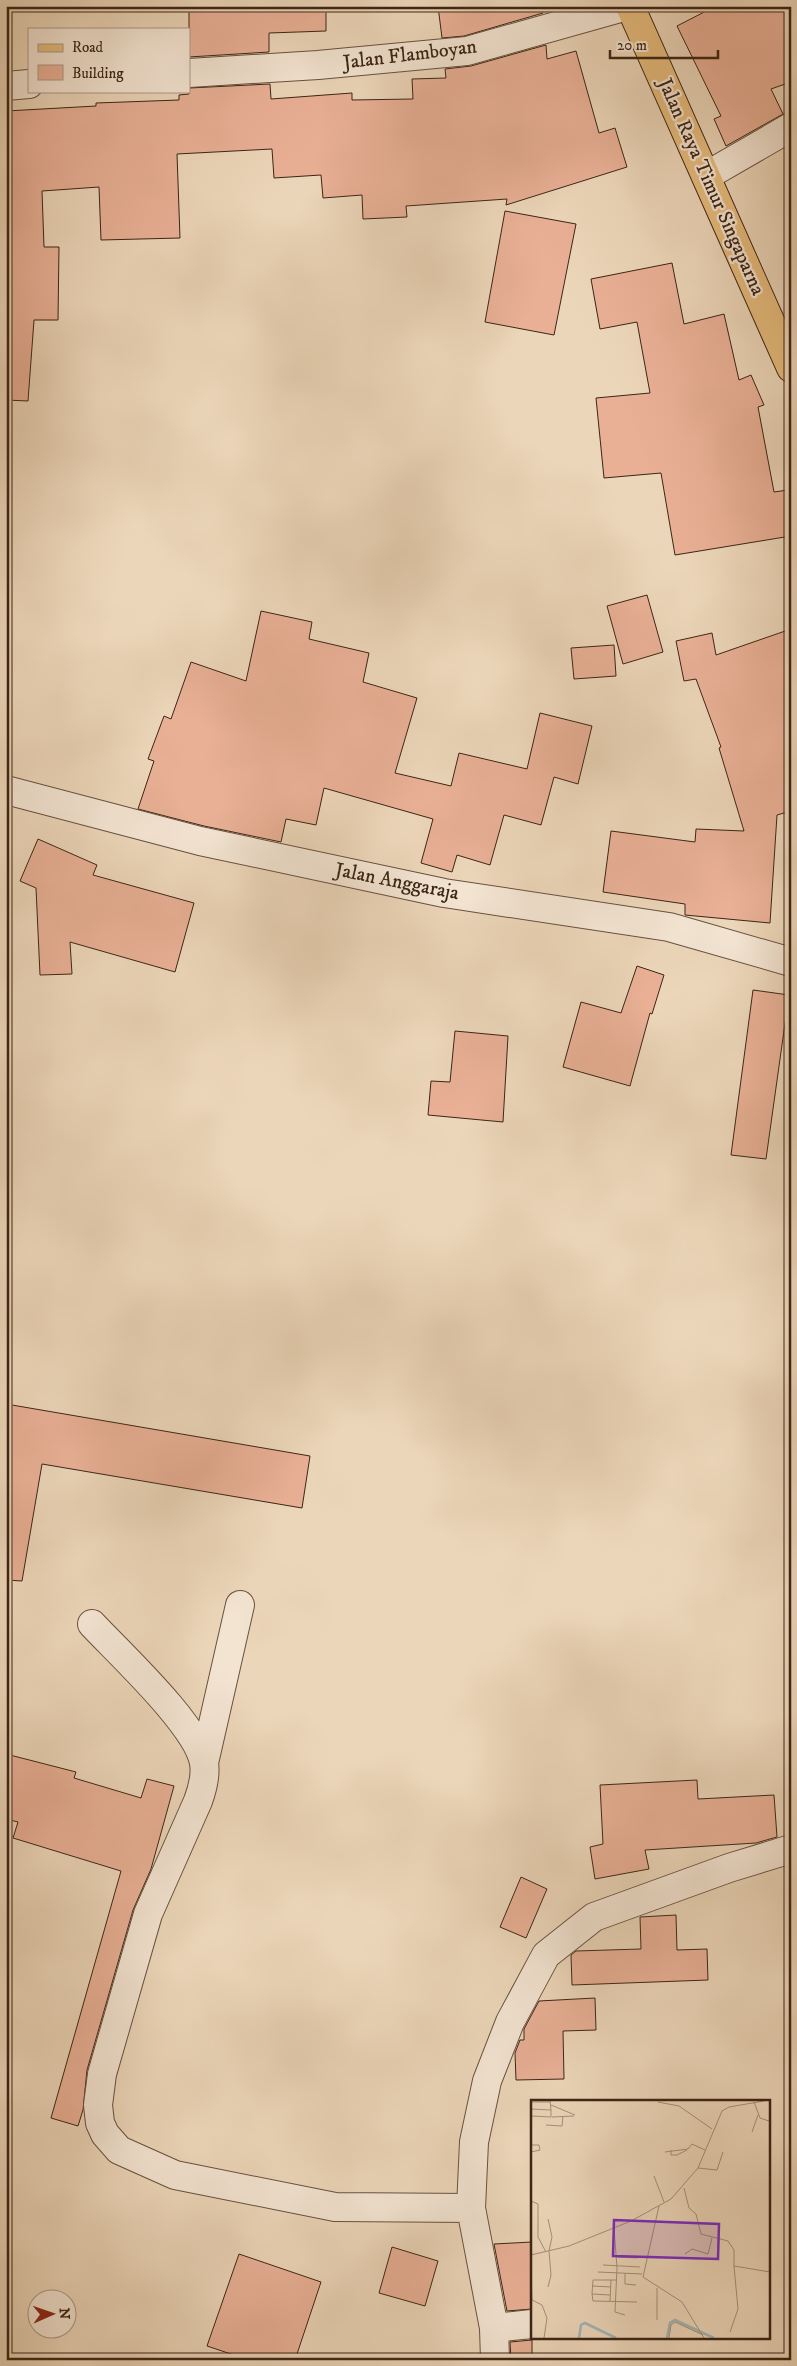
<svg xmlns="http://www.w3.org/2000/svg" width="797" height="2366" font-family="'IM FELL DW Pica',serif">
  <rect width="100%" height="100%" fill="#ecd6b9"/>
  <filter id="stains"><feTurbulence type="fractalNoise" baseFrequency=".004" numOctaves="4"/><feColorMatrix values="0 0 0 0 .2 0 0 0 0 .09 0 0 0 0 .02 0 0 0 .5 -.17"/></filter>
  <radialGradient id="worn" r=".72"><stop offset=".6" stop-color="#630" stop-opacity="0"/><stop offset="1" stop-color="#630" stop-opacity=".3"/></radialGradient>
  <!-- building -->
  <path fill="#e9b096" stroke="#3c2516" d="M 189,6 L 326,6 L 326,31 L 269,33 L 269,52 L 189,57 Z
    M 438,6 L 542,6 L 543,13 L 464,36 L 442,38 Z
    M 716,6 L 791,6 L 791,82 L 771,89 L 783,114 L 726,146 L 714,119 L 721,116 L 677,26 Z
    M 546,45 L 547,59 L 576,51 L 599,133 L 615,128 L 627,167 L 506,205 L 507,199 L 406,206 L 407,217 L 363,219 L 362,195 L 323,198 L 321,175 L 274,178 L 272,149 L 177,154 L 180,238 L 101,240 L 99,187 L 42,191 L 44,247 L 59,247 L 58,320 L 34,320 L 28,401 L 6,400 L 6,111 L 96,106 L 96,103 L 179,100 L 179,95 L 189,94 L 189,88 L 270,84 L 271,99 L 352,93 L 352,100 L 413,99 L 412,79 L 446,78 L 445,69 L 471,66 Z
    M 505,211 L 576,224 L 554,335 L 485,322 Z
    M 672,263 L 684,324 L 724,314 L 739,380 L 751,375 L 764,405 L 758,407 L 774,492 L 788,490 L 791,509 L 791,536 L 675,555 L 661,473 L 604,478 L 596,398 L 650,393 L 637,322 L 600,329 L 591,279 Z
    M 647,595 L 663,652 L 623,664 L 607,606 Z
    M 261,611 L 312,622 L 309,639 L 369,653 L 363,682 L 417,698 L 395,773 L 451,786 L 459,753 L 527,769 L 540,713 L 592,726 L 578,784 L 554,777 L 541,825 L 504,815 L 490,865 L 457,855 L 452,872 L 421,863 L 433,819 L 324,788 L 316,825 L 286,819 L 281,842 L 204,826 L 138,809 L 154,761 L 148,759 L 164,716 L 171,719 L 191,662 L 246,681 Z
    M 791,629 L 791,811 L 777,815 L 770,923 L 685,915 L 685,904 L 603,892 L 611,831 L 695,842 L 696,829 L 744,831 L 719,748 L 721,747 L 696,679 L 684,681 L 676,641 L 712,633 L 716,655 Z
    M 614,645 L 616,676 L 574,679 L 571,648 Z
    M 38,839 L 97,865 L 93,875 L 194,903 L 175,972 L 70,942 L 72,974 L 40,975 L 36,888 L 20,881 Z
    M 637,966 L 664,975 L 652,1014 L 650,1013 L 630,1086 L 563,1067 L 581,1002 L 621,1013 Z
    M 753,990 L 789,995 L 766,1159 L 731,1155 Z
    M 455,1031 L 508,1036 L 503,1122 L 428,1115 L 431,1081 L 450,1082 Z
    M 6,1404 L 310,1456 L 302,1508 L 42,1464 L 22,1581 L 6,1580 Z
    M 6,1754 L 76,1772 L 74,1778 L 141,1798 L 147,1779 L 174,1786 L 151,1869 L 133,1910 L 87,2070 L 83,2110 L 78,2126 L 51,2118 L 121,1871 L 13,1838 L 18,1822 L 6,1819 Z
    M 697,1780 L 698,1799 L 774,1795 L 777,1837 L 756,1843 L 645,1850 L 649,1869 L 595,1879 L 590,1847 L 603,1844 L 600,1785 Z
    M 521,1877 L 547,1889 L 526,1938 L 500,1927 Z
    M 676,1915 L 677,1950 L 707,1949 L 708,1980 L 572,1985 L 571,1955 L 576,1951 L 641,1949 L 640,1917 Z
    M 595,1998 L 596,2030 L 563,2031 L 564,2079 L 516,2080 L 515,2053 L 520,2040 L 524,2040 L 524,2029 L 539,2001 Z
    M 532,2242 L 532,2309 L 507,2311 L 494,2244 Z
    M 392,2247 L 438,2261 L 425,2306 L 379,2293 Z
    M 239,2254 L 321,2282 L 295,2360 L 249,2360 L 207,2346 Z
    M 532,2340 L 532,2360 L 511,2360 L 510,2342 Z"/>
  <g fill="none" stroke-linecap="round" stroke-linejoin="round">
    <defs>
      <path id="street" d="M 189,73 L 318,65 L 467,51 L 627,6
        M 6,86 L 29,84
        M 706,176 L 791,127
        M 6,790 L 200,841 L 444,893 L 669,927 L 791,962
        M 92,1624 C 119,1653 198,1726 204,1763 C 206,1775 202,1790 198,1801 L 148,1914 L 102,2074 L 98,2105 L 100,2123 L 105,2134 L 119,2150 L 175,2175 L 335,2207 L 471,2208
        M 204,1763 L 240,1605
        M 494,2328 L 532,2324
        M 495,2360 L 494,2328 L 471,2208 L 474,2142 L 487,2081 L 510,2022 L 546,1955 L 594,1917 L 729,1868 L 791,1849"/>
      <path id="primary" d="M 630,6 L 791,368"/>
    </defs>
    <!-- street casing -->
    <use href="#street" stroke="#68513f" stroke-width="30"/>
    <!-- primary casing -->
    <use href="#primary" stroke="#3c2516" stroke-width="30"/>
    <!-- street -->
    <use href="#street" stroke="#f3e4d2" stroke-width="28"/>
    <!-- primary -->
    <use href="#primary" stroke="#e6bb7c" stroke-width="28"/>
  </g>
  <g text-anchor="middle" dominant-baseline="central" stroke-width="4.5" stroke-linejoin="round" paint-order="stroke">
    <!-- street labels -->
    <g font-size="20" fill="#3c2516" stroke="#f3e4d2">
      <text transform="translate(410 55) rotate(-7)">Jalan Flamboyan</text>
      <text transform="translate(711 187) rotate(66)">Jalan Raya Timur Singaparna</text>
      <text transform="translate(397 882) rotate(11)">Jalan Anggaraja</text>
    </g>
  </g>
  <!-- overview -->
  <g transform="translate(531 2100)">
    <rect width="239" height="239" fill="#ecd6b9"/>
    <path fill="none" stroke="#9eb6ba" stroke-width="2.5" d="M 48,238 L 50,225 L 54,223 L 85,238M 136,238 L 139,223 L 144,220 L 183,238"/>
    <path fill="none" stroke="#a68f78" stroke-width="1" d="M 0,2 L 20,2M 127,2 L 148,6 L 181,29M 223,2 L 229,18 L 238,21M 20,5 L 44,15M 0,9 L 20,10 L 19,1M 0,16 L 20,17 L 20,10M 21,17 L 43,16M 15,25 L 31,26 L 32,16M 221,32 L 227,15M 0,45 L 8,45 L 9,50 L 0,52M 140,50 L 140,55 L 146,55 L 156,50M 134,52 L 157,49 L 161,44 L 174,50M 167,68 L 186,70 L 192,52M 123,76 L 133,102M 153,88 L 158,108 L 165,114 L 170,134 L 197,141 L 203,150 L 203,166 L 239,172M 0,101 L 7,104 L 7,137 L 15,152M 128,106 L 112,177 L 151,202 L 173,238M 17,119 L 21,137 L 18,151 L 20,175 L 17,187M 83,128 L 86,168 L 84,212 L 94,215M 154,154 L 161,149 L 177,154 L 181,138M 0,155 L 38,146 L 100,121 L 140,99 L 167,68 L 191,11 L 198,7 L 233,1M 86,157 L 106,158M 72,165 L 109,167M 0,172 L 1,200 L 11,205 L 16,218 L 13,238M 67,172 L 111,174M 94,173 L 94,184 L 105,185M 62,186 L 80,187M 61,194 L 62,201 L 106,202M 79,195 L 61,194 L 62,180 L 86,180M 79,201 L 80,180M 126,220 L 126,188M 199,232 L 207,209 L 203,166M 138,238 L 140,225 L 144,222 L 172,235"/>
    <path fill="#7b2cbf" fill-opacity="0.15" stroke="#7b2cbf" stroke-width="2.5" d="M 83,120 L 188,124 L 187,159 L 82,156 Z"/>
    <rect width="239" height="239" fill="none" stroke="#3c2516" stroke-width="2.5"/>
  </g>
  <!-- margin -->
  <rect width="797" height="2366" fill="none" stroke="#ecd6b9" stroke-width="25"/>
  <rect x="8" y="8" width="782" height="2351" fill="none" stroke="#3c2516" stroke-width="2.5"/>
  <rect x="12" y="12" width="772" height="2341" fill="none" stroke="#3c2516"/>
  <!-- legend -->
  <rect x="28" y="28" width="162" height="65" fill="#f3e4d2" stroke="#aa9887"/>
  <rect x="38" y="44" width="25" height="8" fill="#e6bb7c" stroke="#aa9887"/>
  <text x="72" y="52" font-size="15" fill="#3c2516">Road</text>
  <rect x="38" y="65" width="25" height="15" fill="#e9b096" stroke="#aa9887"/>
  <text x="72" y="78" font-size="15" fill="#3c2516">Building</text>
  <!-- north arrow -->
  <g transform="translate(52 2314) rotate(88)"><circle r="24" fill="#f3e4d2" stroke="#aa9887"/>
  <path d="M0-4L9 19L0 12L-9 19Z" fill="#8f2418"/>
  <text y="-8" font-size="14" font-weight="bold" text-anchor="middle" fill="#3c2516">N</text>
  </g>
  <!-- scale -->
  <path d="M610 50v8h108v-8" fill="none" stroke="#3c2516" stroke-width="2.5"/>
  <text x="617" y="50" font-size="15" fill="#3c2516" stroke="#f3e4d2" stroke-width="4" paint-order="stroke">20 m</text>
  <rect width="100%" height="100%" filter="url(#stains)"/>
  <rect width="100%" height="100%" fill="url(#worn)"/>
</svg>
